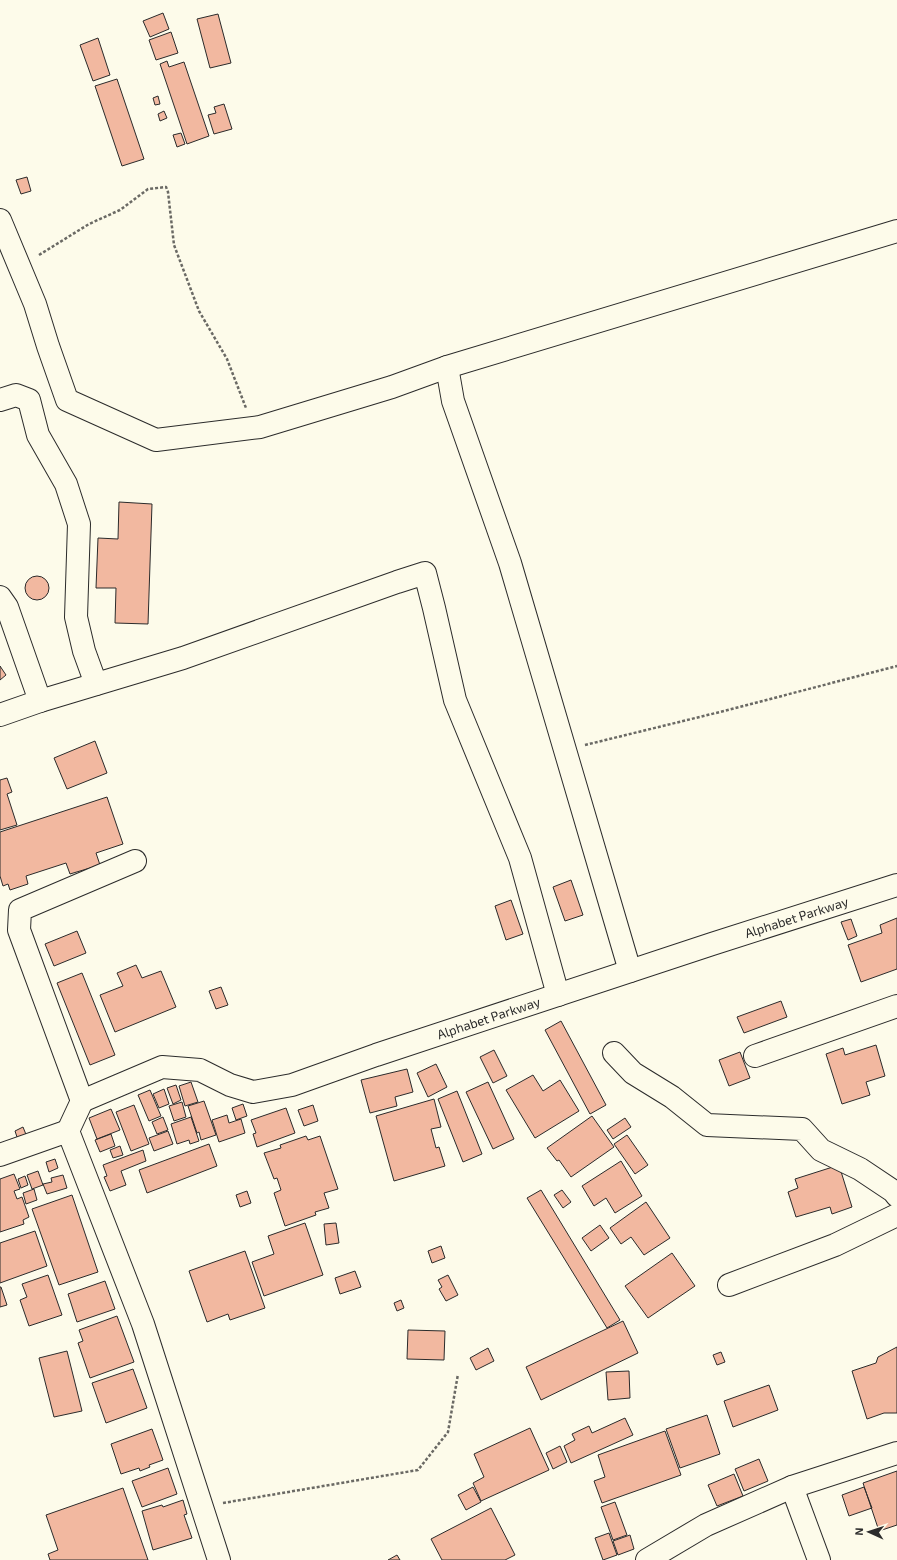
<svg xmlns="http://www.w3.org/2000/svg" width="897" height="1560" font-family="'Exo 2',sans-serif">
  <rect width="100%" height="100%" fill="#fdfbea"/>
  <!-- building -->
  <path fill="#f2b8a0" stroke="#2b2b2b" d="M 163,13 L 169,29 L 150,37 L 143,21 Z
    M 218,14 L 231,63 L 210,68 L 197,19 Z
    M 171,32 L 178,53 L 156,60 L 149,40 Z
    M 98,38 L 110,75 L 93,81 L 80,45 Z
    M 167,61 L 169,67 L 184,62 L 209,136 L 187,144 L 160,64 Z
    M 117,79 L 144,159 L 122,166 L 95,86 Z
    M 158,96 L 160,104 L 155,105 L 153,98 Z
    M 224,104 L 232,129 L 214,134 L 208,115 L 216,113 L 214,107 Z
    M 164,111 L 167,118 L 160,121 L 158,114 Z
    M 181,133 L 185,144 L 177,147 L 173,135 Z
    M 27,177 L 31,191 L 21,194 L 16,180 Z
    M 119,502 L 152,504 L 148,624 L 115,623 L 116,588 L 96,588 L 98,538 L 118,539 Z
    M25 588a12 12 0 1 1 24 0a12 12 0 1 1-24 0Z
    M 0,666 L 6,675 L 0,680 Z
    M 95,741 L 107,773 L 67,789 L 54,758 Z
    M 7,778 L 12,792 L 7,794 L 17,825 L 0,830 L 0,780 Z
    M 107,797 L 123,844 L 96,853 L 100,865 L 70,874 L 66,863 L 26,876 L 28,884 L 10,890 L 8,884 L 3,886 L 0,876 L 0,832 Z
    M 571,880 L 583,915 L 565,921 L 553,887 Z
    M 511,900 L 523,934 L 506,940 L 495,906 Z
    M 897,918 L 897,969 L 861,982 L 848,945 L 882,933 L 880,925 Z
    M 851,919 L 857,936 L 848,940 L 841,922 Z
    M 77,931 L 86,953 L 54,966 L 45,944 Z
    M 136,965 L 142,978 L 161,971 L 176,1007 L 115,1032 L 100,995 L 123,986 L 117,973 Z
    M 82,973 L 115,1055 L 90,1065 L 57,983 Z
    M 221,987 L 228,1005 L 216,1009 L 209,991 Z
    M 781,1001 L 787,1017 L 744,1033 L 737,1017 Z
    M 561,1021 L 606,1105 L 590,1114 L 545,1030 Z
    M 876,1045 L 885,1076 L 866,1082 L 870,1095 L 842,1104 L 826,1054 L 843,1048 L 845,1055 Z
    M 494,1050 L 507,1076 L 493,1083 L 480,1057 Z
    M 740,1052 L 750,1078 L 729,1086 L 719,1060 Z
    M 436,1064 L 447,1087 L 428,1097 L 417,1073 Z
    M 407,1069 L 413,1092 L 395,1097 L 397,1106 L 370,1113 L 361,1080 Z
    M 533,1075 L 543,1091 L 560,1080 L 579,1111 L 535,1138 L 506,1090 Z
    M 191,1082 L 198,1102 L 185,1106 L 179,1086 Z
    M 488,1082 L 514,1139 L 493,1149 L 466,1092 Z
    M 176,1085 L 181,1100 L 173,1104 L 167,1088 Z
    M 164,1089 L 169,1104 L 159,1108 L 153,1094 Z
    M 150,1090 L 161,1116 L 149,1121 L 138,1095 Z
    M 457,1091 L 482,1154 L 463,1162 L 438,1099 Z
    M 434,1099 L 441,1127 L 431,1129 L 436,1148 L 439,1147 L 445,1166 L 394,1181 L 376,1116 Z
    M 204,1101 L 216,1135 L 201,1140 L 199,1132 L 197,1133 L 188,1106 Z
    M 182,1102 L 186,1117 L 174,1121 L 169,1106 Z
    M 243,1104 L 247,1116 L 236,1120 L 232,1108 Z
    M 134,1105 L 149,1144 L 131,1151 L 116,1112 Z
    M 313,1105 L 318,1121 L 304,1126 L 298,1110 Z
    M 286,1108 L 295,1133 L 257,1147 L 253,1134 L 256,1133 L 251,1120 Z
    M 111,1109 L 120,1130 L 97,1139 L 89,1118 Z
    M 227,1115 L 229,1123 L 241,1119 L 245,1133 L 219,1142 L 212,1120 Z
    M 592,1116 L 614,1147 L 571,1177 L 559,1160 L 557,1161 L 547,1148 Z
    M 163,1117 L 168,1130 L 157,1134 L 152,1122 Z
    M 191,1117 L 199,1141 L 190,1144 L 189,1140 L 177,1144 L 171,1124 Z
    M 625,1118 L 631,1127 L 613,1139 L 607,1130 Z
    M 23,1127 L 27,1137 L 18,1140 L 15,1131 Z
    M 168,1131 L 173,1144 L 154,1151 L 149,1138 Z
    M 111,1134 L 115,1146 L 100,1152 L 95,1140 Z
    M 627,1135 L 648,1165 L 635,1174 L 614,1144 Z
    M 306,1136 L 308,1140 L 320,1136 L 338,1189 L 324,1193 L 329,1208 L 315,1212 L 316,1215 L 285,1226 L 274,1193 L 281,1190 L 277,1178 L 274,1179 L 264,1153 L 281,1148 L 280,1145 Z
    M 209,1144 L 217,1166 L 147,1193 L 139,1170 Z
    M 120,1146 L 123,1155 L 113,1158 L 110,1150 Z
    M 143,1150 L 146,1161 L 121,1171 L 126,1185 L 110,1191 L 104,1177 L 107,1176 L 103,1165 Z
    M 55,1159 L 58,1168 L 49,1172 L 46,1162 Z
    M 621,1161 L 642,1196 L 615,1213 L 606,1198 L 594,1206 L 582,1186 Z
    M 839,1165 L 852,1207 L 832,1214 L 830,1207 L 796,1217 L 788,1192 L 798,1188 L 795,1179 Z
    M 38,1171 L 43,1185 L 32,1189 L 27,1175 Z
    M 14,1174 L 20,1189 L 14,1191 L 17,1199 L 22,1197 L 29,1217 L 23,1220 L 24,1224 L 0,1232 L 0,1179 Z
    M 63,1175 L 67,1188 L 47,1194 L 43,1184 L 52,1182 L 51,1178 Z
    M 25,1176 L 28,1185 L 21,1188 L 18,1179 Z
    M 34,1189 L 37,1200 L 26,1204 L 23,1193 Z
    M 541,1190 L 620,1320 L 607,1328 L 527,1198 Z
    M 562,1190 L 571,1202 L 563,1208 L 554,1195 Z
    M 247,1191 L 251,1203 L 240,1207 L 236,1195 Z
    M 72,1195 L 98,1272 L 59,1285 L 32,1209 Z
    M 646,1202 L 670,1238 L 644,1255 L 631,1237 L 621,1244 L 610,1228 Z
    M 305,1223 L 323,1275 L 264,1296 L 252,1262 L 274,1254 L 268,1236 Z
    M 336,1223 L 339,1243 L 326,1245 L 324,1224 Z
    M 600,1225 L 609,1238 L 591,1251 L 582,1238 Z
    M 35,1231 L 47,1266 L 0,1283 L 0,1243 Z
    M 441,1246 L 445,1258 L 432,1263 L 428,1251 Z
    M 245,1251 L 265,1308 L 230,1320 L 228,1314 L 207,1322 L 189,1271 Z
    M 672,1253 L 695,1286 L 648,1318 L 625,1286 Z
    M 355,1271 L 361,1287 L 340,1294 L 335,1278 Z
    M 48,1275 L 62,1315 L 29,1326 L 20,1300 L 27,1297 L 22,1284 Z
    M 448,1275 L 458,1295 L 446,1301 L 439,1289 L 442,1287 L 438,1280 Z
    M 105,1281 L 115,1309 L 77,1322 L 68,1294 Z
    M 0,1287 L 1,1287 L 7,1305 L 0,1307 Z
    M 401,1300 L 404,1308 L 397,1311 L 394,1303 Z
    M 117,1316 L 134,1362 L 90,1378 L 78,1343 L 83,1341 L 79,1330 Z
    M 623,1321 L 638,1353 L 541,1400 L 526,1367 Z
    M 408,1330 L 445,1331 L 444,1360 L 407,1359 Z
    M 897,1347 L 897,1413 L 884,1413 L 867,1419 L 852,1371 L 876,1363 L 878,1357 Z
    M 488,1348 L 494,1361 L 476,1370 L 470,1358 Z
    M 67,1351 L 82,1411 L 54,1417 L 39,1358 Z
    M 721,1352 L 725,1362 L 717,1365 L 713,1355 Z
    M 133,1369 L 147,1408 L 106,1423 L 92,1383 Z
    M 629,1371 L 630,1398 L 608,1400 L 606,1372 Z
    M 769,1385 L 778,1410 L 733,1427 L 724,1401 Z
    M 707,1415 L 720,1454 L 680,1468 L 666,1429 Z
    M 625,1418 L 633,1435 L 571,1463 L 564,1446 L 575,1440 L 572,1434 L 589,1426 L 592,1433 Z
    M 530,1428 L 549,1470 L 481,1501 L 473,1483 L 484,1477 L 474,1454 Z
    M 152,1429 L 163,1460 L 149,1465 L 150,1467 L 140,1471 L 139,1468 L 121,1474 L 111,1444 Z
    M 665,1431 L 681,1475 L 602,1503 L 594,1481 L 605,1477 L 598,1455 Z
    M 560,1446 L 567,1462 L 553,1469 L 546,1453 Z
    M 759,1459 L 768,1481 L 744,1491 L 735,1469 Z
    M 168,1468 L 177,1494 L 142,1507 L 132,1481 Z
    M 897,1471 L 897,1525 L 879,1531 L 863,1483 Z
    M 734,1474 L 743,1496 L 717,1506 L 708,1485 Z
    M 473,1487 L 481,1502 L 466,1510 L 458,1495 Z
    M 864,1487 L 872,1508 L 849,1516 L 842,1495 Z
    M 123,1488 L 148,1560 L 50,1560 L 48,1554 L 58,1550 L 46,1515 Z
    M 183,1500 L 187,1514 L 184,1515 L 192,1538 L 153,1550 L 142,1511 L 162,1505 L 163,1507 Z
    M 615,1502 L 627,1535 L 613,1540 L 601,1507 Z
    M 491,1508 L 515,1555 L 505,1560 L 442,1560 L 431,1539 Z
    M 609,1533 L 617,1555 L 603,1560 L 595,1538 Z
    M 630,1535 L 634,1549 L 618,1555 L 613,1541 Z
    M 397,1555 L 400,1560 L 388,1560 Z"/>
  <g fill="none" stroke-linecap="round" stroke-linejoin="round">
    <defs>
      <g id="minor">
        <path d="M 0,220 L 35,304 L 48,346 L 67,400 L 156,440 L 260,427 L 392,387 L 447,367 L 453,401 L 510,563 L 630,971"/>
        <path d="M 447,367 L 897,231"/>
        <path d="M 0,400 L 16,395 L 29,400 L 38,435 L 66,484 L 79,524 L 76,617 L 84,651 L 96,684"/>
        <path d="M 0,597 L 7,607 L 40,701"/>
        <path d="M 0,715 L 40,701 L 183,658 L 397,582 L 425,573 L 434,608 L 455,700 L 520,858 L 558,995"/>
        <path d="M 614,1053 L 633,1073 L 672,1097 L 707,1125 L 802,1129 L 821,1150 L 860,1169 L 893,1191 L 897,1196"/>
        <path d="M 755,1056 L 897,1006"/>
        <path id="s1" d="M 82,1101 L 162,1067 L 200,1070 L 230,1085 L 253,1092 L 292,1085 L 376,1055 L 712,944 L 897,885"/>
        <path d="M 68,1131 L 82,1101 L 19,930 L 20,910 L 135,861"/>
        <path d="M 0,1155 L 68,1131 L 143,1324 L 219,1560"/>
        <path d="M 729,1285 L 835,1245 L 897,1215"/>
        <path d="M 792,1487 L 819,1560"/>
        <path d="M 647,1560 L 706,1525 L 792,1487 L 897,1453"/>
      </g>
    </defs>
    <!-- minor casing -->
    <use href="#minor" stroke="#2b2b2b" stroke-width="24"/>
    <!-- path -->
    <path stroke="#6a6964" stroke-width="2.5" stroke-dasharray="3 2" stroke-linecap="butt" d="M 39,255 L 89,224 L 120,210 L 148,189 L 166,187 L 168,192 L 174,245 L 199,311 L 227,359 L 246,408
      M 585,745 L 724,711 L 897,666
      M 223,1503 L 418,1470 L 448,1432 L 458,1374"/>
    <!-- minor -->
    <use href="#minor" stroke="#fdfbea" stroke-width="22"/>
  </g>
  <g text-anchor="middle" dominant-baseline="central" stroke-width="3" stroke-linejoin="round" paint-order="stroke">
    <!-- street labels -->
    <g font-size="13" fill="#2b2b2b" stroke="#fdfbea">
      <text stroke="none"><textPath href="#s1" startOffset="754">Alphabet Parkway</textPath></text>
      <text stroke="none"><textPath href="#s1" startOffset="430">Alphabet Parkway</textPath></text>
    </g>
  </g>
  <!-- north arrow -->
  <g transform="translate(869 1532) rotate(273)" stroke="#fdfbea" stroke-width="3" paint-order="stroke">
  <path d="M0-3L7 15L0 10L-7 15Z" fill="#2b2b2b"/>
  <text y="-6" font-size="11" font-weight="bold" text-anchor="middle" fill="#2b2b2b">N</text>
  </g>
</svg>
